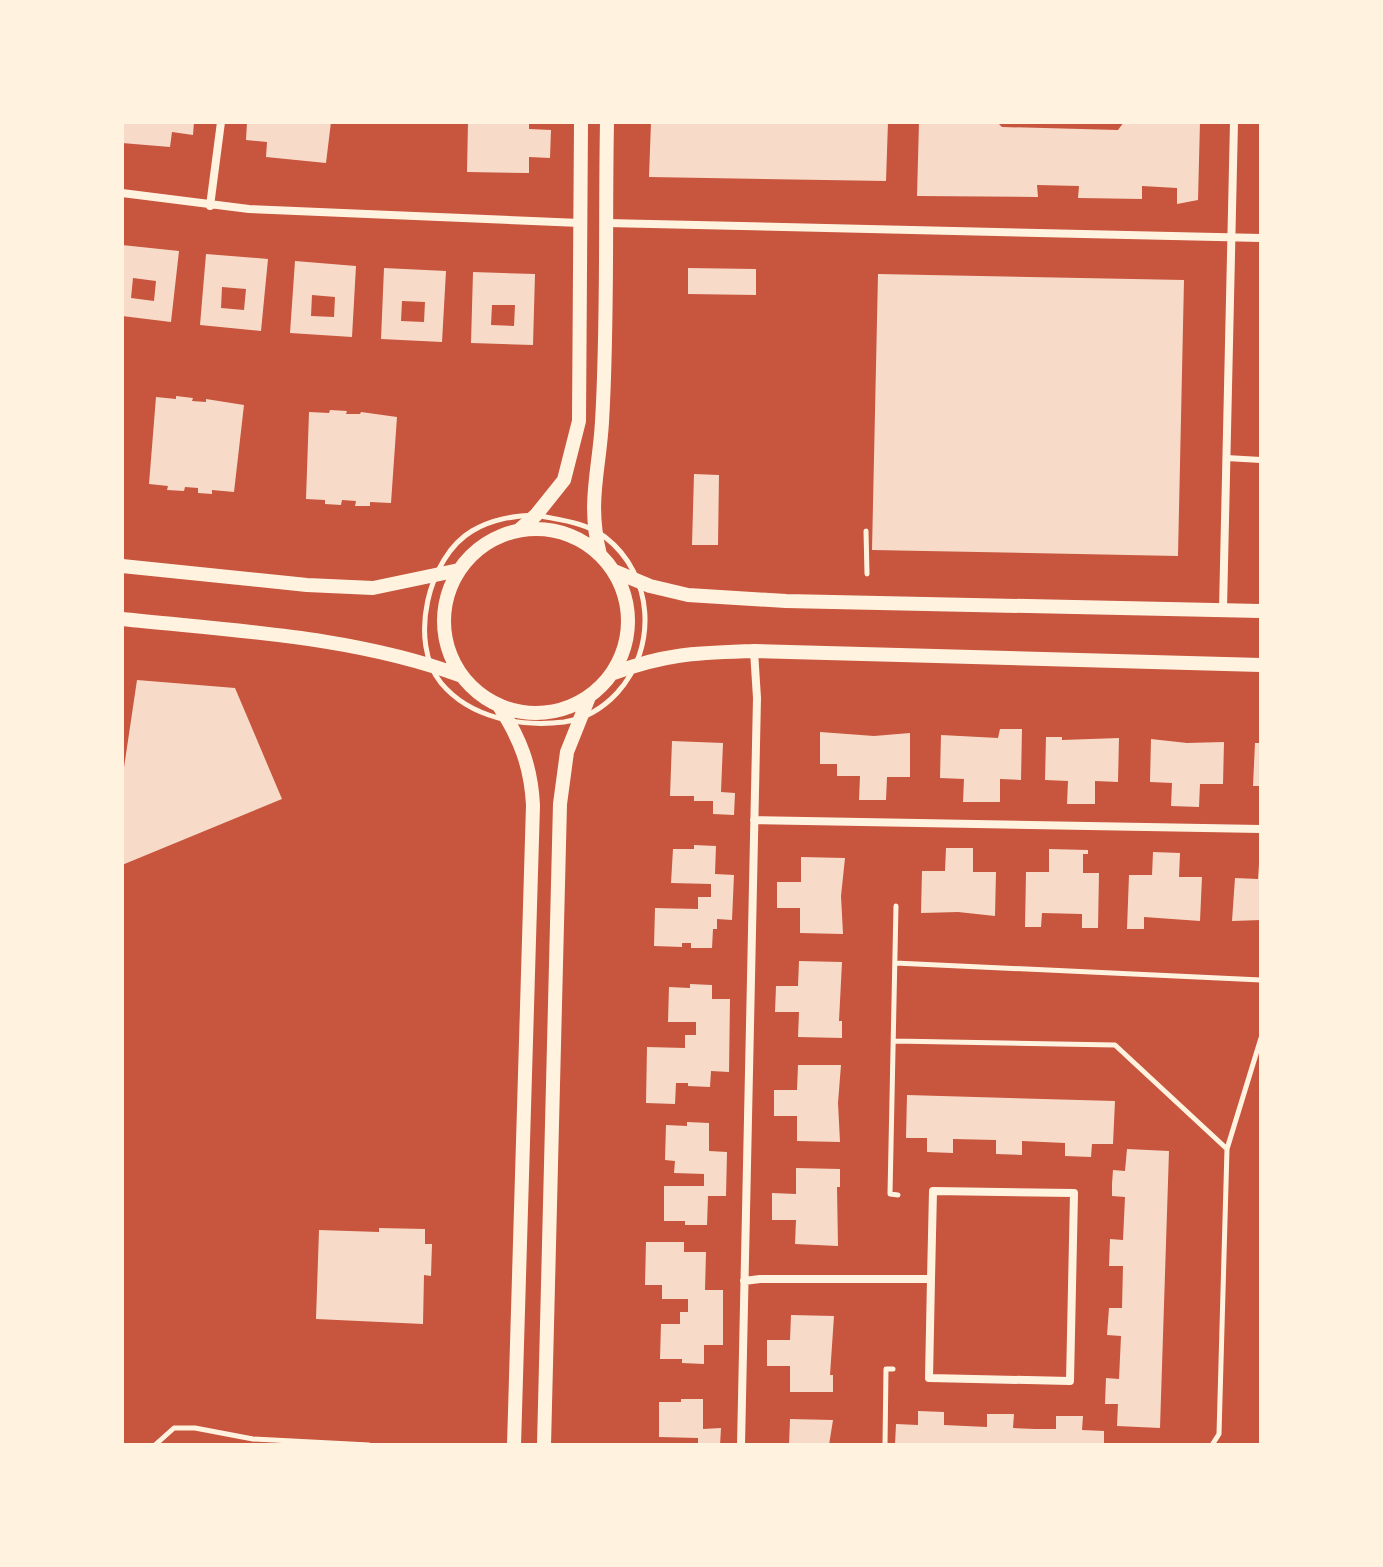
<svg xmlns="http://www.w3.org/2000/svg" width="1383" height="1567" font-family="Helvetica,sans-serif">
  <rect width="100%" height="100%" fill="#c8553d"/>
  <!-- building -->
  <path fill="#f7dbc8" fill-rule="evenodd" d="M 122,122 L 194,122 L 193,135 L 172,132 L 170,147 L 122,143 Z
    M 247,122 L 331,122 L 326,163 L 266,157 L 267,142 L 246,140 Z
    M 468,122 L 529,122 L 529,129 L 551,130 L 550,158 L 529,157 L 529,173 L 467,172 Z
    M 651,122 L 888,122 L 886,181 L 649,177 Z
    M 919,122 L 997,122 L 1002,127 L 1118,130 L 1124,122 L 1200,122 L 1198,200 L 1177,204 L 1177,188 L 1142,186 L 1142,199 L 1078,198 L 1079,186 L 1037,185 L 1038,197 L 917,196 Z
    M 122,245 L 179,251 L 171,322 L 122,316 ZM 133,278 L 156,281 L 154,301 L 131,298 Z
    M 206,254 L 268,259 L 261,331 L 200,325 ZM 222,287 L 246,289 L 244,310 L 221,308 Z
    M 295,261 L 356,266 L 352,337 L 290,333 ZM 312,295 L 335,297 L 334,317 L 311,316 Z
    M 384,268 L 446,271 L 442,342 L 381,339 ZM 402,301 L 425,302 L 424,322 L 401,321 Z
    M 688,268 L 756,269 L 756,295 L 688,294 Z
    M 473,272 L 535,274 L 533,345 L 471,343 ZM 492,305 L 515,305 L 514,326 L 491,325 Z
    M 878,274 L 1184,280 L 1178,556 L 872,550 Z
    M 176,396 L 193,398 L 192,401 L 206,402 L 206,399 L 244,405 L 234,492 L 212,490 L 212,494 L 198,493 L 198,488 L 185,487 L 184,491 L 167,490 L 168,486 L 149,484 L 156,397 L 176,399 Z
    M 330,410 L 347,411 L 346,414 L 360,414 L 361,412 L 397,417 L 391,503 L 370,502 L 370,506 L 355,506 L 356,501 L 342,500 L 341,505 L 325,504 L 325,500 L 306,499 L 309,412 L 329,413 Z
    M 694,474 L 719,475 L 718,545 L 692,545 Z
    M 137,680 L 235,688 L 282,799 L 122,865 L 122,781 Z
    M 1000,729 L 1022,729 L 1021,780 L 1000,779 L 1000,802 L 963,802 L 964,779 L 940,778 L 941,735 L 998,738 Z
    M 820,732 L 874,736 L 910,733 L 910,777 L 887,777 L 886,800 L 859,800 L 860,776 L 837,776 L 837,764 L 820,764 Z
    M 1046,737 L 1062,737 L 1062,740 L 1119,738 L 1118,782 L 1095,781 L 1095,804 L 1067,804 L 1068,781 L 1045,780 Z
    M 1151,739 L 1187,743 L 1224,742 L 1223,784 L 1200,784 L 1199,807 L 1171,806 L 1172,783 L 1150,782 Z
    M 672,741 L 723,743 L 721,792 L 735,793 L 734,815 L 713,814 L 713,801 L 694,801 L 694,796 L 670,796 Z
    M 1255,743 L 1261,743 L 1261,786 L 1253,786 Z
    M 694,845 L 716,846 L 715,874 L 734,875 L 732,920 L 717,919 L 717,929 L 713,929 L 712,948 L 691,948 L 691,943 L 682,943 L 682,947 L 654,946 L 655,908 L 698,909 L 698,897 L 711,897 L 711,884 L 671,883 L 673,849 L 694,849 Z
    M 946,848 L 973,848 L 973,872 L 996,872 L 995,916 L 958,912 L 921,913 L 922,871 L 945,871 Z
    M 1049,849 L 1088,850 L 1088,854 L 1083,854 L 1083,873 L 1099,873 L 1098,928 L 1082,928 L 1082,914 L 1042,913 L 1041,927 L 1025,927 L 1026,872 L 1049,872 Z
    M 1153,852 L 1180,853 L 1179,877 L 1202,877 L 1200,921 L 1144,917 L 1144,929 L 1127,929 L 1129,875 L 1152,875 Z
    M 801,857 L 845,858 L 841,896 L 843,934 L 800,933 L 800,908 L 777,908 L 777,882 L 801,882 Z
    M 1259,864 L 1261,864 L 1261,920 L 1232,921 L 1235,878 L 1258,879 Z
    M 799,961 L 842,962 L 839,1021 L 842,1021 L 842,1038 L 798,1037 L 799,1012 L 775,1012 L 776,986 L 798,986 Z
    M 690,984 L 712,985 L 712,999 L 730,999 L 729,1072 L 711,1071 L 710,1087 L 688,1086 L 688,1083 L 676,1083 L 675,1104 L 646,1103 L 647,1047 L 685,1048 L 685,1035 L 696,1035 L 696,1022 L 668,1022 L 669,987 L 690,988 Z
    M 798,1065 L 841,1065 L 838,1103 L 840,1142 L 797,1141 L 797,1116 L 774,1116 L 774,1090 L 797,1090 Z
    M 907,1095 L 1115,1101 L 1113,1144 L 1092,1144 L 1091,1157 L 1065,1156 L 1065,1143 L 1022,1141 L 1022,1155 L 996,1154 L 996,1140 L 953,1139 L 953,1153 L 927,1152 L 927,1138 L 906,1138 Z
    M 687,1122 L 709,1123 L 709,1151 L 727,1152 L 726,1196 L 708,1196 L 707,1225 L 685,1225 L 685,1221 L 664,1221 L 664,1186 L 704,1186 L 704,1174 L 674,1173 L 675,1161 L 665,1160 L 666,1125 L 687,1126 Z
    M 1127,1149 L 1169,1151 L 1160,1428 L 1117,1426 L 1118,1404 L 1105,1404 L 1106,1378 L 1119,1379 L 1121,1336 L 1107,1335 L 1109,1308 L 1122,1308 L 1123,1266 L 1109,1266 L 1110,1239 L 1123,1240 L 1125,1197 L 1112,1196 L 1112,1184 L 1113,1170 L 1125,1171 Z
    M 796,1168 L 840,1169 L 840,1187 L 837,1187 L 838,1246 L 795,1244 L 796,1220 L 772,1220 L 772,1193 L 796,1194 Z
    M 379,1228 L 425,1229 L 425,1244 L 432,1244 L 431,1276 L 424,1275 L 423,1324 L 316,1319 L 319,1230 L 379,1232 Z
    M 646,1242 L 684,1242 L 684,1252 L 706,1252 L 705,1290 L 723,1290 L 723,1345 L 704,1345 L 704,1364 L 682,1363 L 682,1359 L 660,1359 L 661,1324 L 680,1324 L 680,1312 L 688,1312 L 688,1299 L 662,1299 L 662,1285 L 645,1285 Z
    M 791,1315 L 834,1316 L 830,1375 L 833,1375 L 833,1392 L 790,1392 L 790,1366 L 767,1366 L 767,1340 L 790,1340 Z
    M 681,1399 L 703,1399 L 703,1429 L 721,1428 L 720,1445 L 698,1445 L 698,1438 L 659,1437 L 659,1402 L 681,1402 Z
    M 918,1411 L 944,1412 L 944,1425 L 987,1427 L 987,1414 L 1014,1414 L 1013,1428 L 1035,1429 L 1056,1429 L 1056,1416 L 1083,1416 L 1082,1430 L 1104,1431 L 1104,1445 L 895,1445 L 896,1424 L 918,1425 Z
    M 790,1419 L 833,1420 L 829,1445 L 789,1445 Z"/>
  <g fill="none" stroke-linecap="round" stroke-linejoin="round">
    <!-- path -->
    <path stroke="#fff3e0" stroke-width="5" d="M 536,515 C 559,520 586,522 605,537 C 654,575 658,648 617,693 C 603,708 585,719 564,722 C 522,727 471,719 441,683 C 408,642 428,557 472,531 C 492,519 513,516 536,515 Z
      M 866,531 L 867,574
      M 896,906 L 890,1194 L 898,1195
      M 895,963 L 1261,980
      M 894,1041 L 1115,1045 L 1227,1149
      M 155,1445 L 174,1428 L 195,1428 L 253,1439 L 369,1445
      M 885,1445 L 886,1369 L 893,1369
      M 1212,1445 L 1219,1434 L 1227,1149 L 1261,1038"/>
    <!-- service -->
    <path stroke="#fff3e0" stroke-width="6" d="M 1226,458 L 1261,460"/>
    <!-- minor -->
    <path stroke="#fff3e0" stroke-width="8" d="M 122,193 L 249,209 L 580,223
      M 210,206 L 221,122
      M 606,223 L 1261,238
      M 1223,609 L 1234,122
      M 754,820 L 1261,829
      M 744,1281 L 760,1279 L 931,1279 L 929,1378 L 1070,1381 L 1074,1193 L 933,1191 L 931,1279
      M 741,1445 L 757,698 L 754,651"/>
    <!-- tertiary -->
    <path stroke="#fff3e0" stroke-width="14" d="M444 621a92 92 0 1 1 184 0a92 92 0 1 1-184 0Z
      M 518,531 L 536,515 L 564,480 L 579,421 L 581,122
      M 600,555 C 587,502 599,473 602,422 C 608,322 605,222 607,122
      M 122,566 L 307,585 L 373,588 L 459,570
      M 614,571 L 650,586 L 688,595 L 786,601 L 1261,611
      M 122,619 C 236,631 354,636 462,676
      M 614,673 C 667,653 699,653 754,651 L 1261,665
      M 499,706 C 520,738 531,766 533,805 L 514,1445
      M 544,1445 L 560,804 L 567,752 L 589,697"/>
  </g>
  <!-- border -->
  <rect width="1383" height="1567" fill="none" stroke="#fff3e0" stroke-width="248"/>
</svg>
